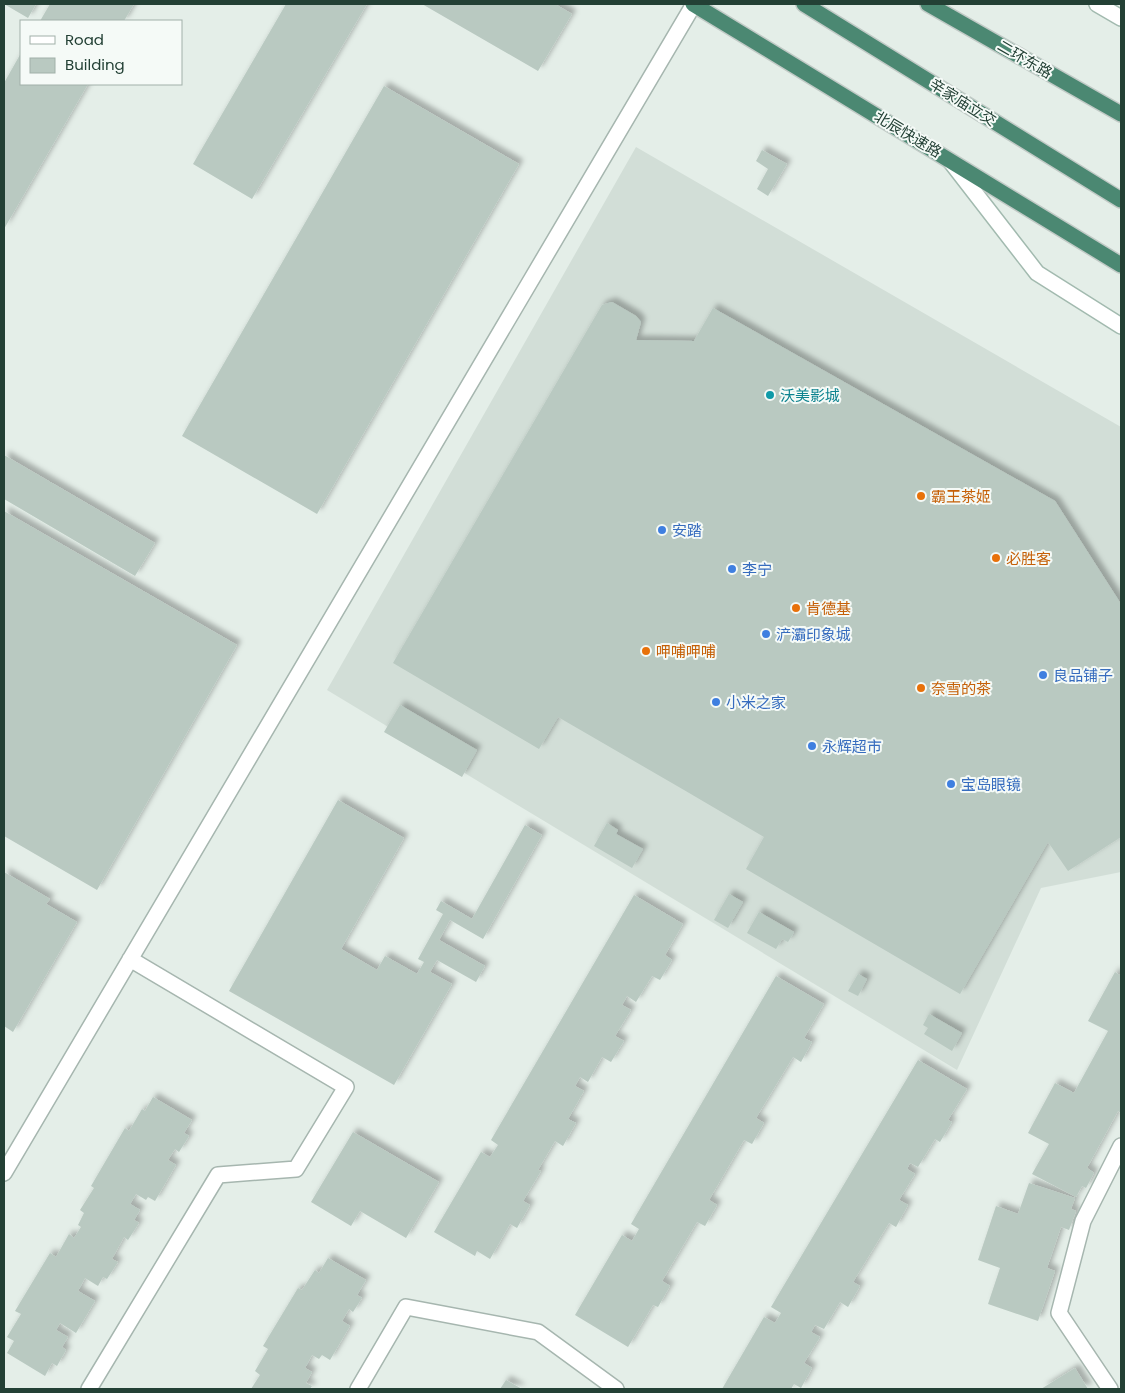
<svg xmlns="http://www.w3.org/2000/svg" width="1125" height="1393" font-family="Poppins,'Noto Sans SC',sans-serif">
  <defs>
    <filter id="shadow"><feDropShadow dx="4.5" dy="-4.5" stdDeviation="2.5" flood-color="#0004"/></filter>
  </defs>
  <rect width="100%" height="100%" fill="#e4eee8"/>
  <!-- built -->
  <path fill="#d2ded7" d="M 636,147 L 1121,427 L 1121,872 L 1041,888 L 957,1070 L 327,690 Z"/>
  <!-- building -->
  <path fill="#b9c9c1" filter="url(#shadow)" d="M 4,4 L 36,4 L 28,18 Z
    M 50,4 L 134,4 L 124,21 L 40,21 Z
    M 286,4 L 367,4 L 252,199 L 193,164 Z
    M 422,4 L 555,4 L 572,14 L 538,71 Z
    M 21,53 L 21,84 L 88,84 L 4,229 L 4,83 Z
    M 384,86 L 519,164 L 317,514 L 182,436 Z
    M 762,150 L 787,164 L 768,196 L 757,189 L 768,169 L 756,161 Z
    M 612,302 L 636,316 L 641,322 L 636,340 L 694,341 L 713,308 L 1055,501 L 1121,604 L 1121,837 L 1068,871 L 1048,842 L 960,994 L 746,869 L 764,837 L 684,790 L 558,717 L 539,749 L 393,663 L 602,305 Z
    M 4,455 L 155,543 L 135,576 L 4,499 Z
    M 4,511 L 237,645 L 97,890 L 4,836 Z
    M 400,705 L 477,750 L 462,777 L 384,732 Z
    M 338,800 L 404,838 L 341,949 L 377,970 L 385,956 L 417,974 L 424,962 L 418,959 L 443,914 L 436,910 L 441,901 L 472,919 L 525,825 L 542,835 L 483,939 L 450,920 L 439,940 L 485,966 L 476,982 L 437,960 L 430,972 L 452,984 L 394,1085 L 229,991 Z
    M 607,823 L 618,830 L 616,834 L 643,849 L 632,868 L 594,846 Z
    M 4,872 L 50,899 L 46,904 L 77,922 L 13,1032 L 4,1026 Z
    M 729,894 L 743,902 L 728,928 L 714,920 Z
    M 634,895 L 683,924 L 665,955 L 672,960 L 660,980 L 652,976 L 636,1002 L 627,996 L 622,1005 L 631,1010 L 615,1036 L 624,1041 L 611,1062 L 602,1057 L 588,1082 L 580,1077 L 575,1086 L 584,1091 L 568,1119 L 576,1123 L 563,1146 L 555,1141 L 538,1170 L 541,1171 L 523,1201 L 530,1205 L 517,1228 L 510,1224 L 490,1259 L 477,1251 L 475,1256 L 434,1232 L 481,1152 L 490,1157 L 498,1145 L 491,1140 Z
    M 759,912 L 794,932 L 788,942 L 782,939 L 776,949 L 747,933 Z
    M 1115,972 L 1121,976 L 1121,1113 L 1118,1111 L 1087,1168 L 1094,1173 L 1086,1188 L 1082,1186 L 1076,1197 L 1032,1174 L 1049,1144 L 1028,1133 L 1055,1083 L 1074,1093 L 1108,1031 L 1088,1021 Z
    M 858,974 L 867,979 L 858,996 L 848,991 Z
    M 776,976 L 824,1004 L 804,1038 L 812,1042 L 801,1062 L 793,1057 L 756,1118 L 764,1123 L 752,1144 L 744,1140 L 709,1200 L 717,1205 L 705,1226 L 697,1222 L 662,1281 L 670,1286 L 658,1307 L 653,1305 L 628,1347 L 575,1315 L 622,1235 L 632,1241 L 639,1229 L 631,1224 Z
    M 929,1014 L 962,1033 L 952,1051 L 924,1034 L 928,1028 L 923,1025 Z
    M 918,1060 L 967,1089 L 948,1120 L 952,1122 L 940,1142 L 935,1139 L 918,1167 L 910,1163 L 907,1169 L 915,1174 L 899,1200 L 908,1205 L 896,1227 L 889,1223 L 853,1282 L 860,1286 L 848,1307 L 840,1302 L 824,1329 L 815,1325 L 811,1332 L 820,1337 L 804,1363 L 812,1368 L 801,1388 L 794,1384 L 791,1389 L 722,1389 L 764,1317 L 775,1323 L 781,1313 L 771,1307 Z
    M 153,1097 L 192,1120 L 184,1133 L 189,1136 L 179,1152 L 175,1149 L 168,1160 L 176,1165 L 155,1201 L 148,1197 L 146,1200 L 136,1194 L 130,1204 L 140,1210 L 134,1220 L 139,1223 L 128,1240 L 124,1237 L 112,1259 L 118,1262 L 107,1279 L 103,1277 L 98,1286 L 85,1278 L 78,1291 L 95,1301 L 76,1333 L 60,1323 L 56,1330 L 68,1337 L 62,1347 L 66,1350 L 57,1366 L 52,1363 L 45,1376 L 7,1353 L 14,1341 L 7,1337 L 21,1314 L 15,1311 L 50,1253 L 56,1257 L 69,1234 L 74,1238 L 81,1227 L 78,1225 L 84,1213 L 80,1210 L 94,1188 L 91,1186 L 125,1128 L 129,1131 L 142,1109 L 145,1111 Z
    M 353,1132 L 439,1182 L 406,1238 L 360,1211 L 351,1226 L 311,1202 Z
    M 1029,1183 L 1075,1198 L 1071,1209 L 1076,1211 L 1069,1230 L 1061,1227 L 1047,1268 L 1055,1271 L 1038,1321 L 988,1304 L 1000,1268 L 978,1260 L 996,1206 L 1018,1214 Z
    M 328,1258 L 366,1280 L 357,1295 L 362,1298 L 353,1312 L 349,1309 L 342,1321 L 350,1326 L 330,1360 L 322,1355 L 319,1359 L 312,1355 L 305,1368 L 312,1372 L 306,1383 L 312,1386 L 310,1389 L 251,1389 L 260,1375 L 255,1371 L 268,1349 L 263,1346 L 298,1288 L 302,1290 L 315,1270 L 319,1273 Z
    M 1075,1368 L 1088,1389 L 1041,1389 Z
    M 506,1380 L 522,1389 L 500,1389 Z"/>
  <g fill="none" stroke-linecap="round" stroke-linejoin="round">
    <defs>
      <path id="minor" d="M 4,1173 L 694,4
        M 89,1389 L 218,1175 L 296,1169 L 346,1087 L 130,959
        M 358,1389 L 406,1307 L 538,1332 L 616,1389
        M 1110,1389 L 1059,1313 L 1083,1221 L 1121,1146"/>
      <path id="secondary" d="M 1097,4 L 1121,18
        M 951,162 L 1037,273 L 1121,326"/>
      <path id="trunk" d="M 693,4 L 1121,265
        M 804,4 L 1121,200
        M 928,4 L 1121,114"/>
    </defs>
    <!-- minor casing -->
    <use href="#minor" stroke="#a6b6af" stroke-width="18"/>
    <!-- secondary casing -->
    <use href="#secondary" stroke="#a2baaf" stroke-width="18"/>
    <!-- trunk casing -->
    <use href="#trunk" stroke="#c1cac6" stroke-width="18"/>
    <!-- minor -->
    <use href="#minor" stroke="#fff" stroke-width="15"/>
    <!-- secondary -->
    <use href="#secondary" stroke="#fff" stroke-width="15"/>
    <!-- trunk -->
    <use href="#trunk" stroke="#4b8872" stroke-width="15"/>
  </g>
  <!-- markers -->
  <circle fill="#0f9aa8" stroke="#f5faf7" stroke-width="2" cx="770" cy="395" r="5"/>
  <g fill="#e8710a" stroke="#f5faf7" stroke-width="2">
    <circle cx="921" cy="496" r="5"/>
    <circle cx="996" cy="558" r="5"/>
    <circle cx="796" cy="608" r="5"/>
    <circle cx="646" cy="651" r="5"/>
    <circle cx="921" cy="688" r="5"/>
  </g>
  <g fill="#3f7fe0" stroke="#f5faf7" stroke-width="2">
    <circle cx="662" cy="530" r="5"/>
    <circle cx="732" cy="569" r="5"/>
    <circle cx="766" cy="634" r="5"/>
    <circle cx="1043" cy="675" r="5"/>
    <circle cx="716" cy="702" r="5"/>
    <circle cx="812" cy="746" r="5"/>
    <circle cx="951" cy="784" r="5"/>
  </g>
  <g text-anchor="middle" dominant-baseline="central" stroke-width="4" stroke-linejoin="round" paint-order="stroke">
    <!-- street labels -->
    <g font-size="15" fill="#234035" stroke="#f5faf7">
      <text transform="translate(1025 59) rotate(30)">二环东路</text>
      <text transform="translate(963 102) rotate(32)">辛家庙立交</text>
      <text transform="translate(908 134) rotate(31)">北辰快速路</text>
    </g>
    <!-- culture labels -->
    <g font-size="15" fill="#0d838f" stroke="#f5faf7" text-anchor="start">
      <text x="780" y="395">沃美影城</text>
    </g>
    <!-- food labels -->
    <g font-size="15" fill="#c56008" stroke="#f5faf7" text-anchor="start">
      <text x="931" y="496">霸王茶姬</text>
      <text x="1006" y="558">必胜客</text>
      <text x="806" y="608">肯德基</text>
      <text x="656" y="651">呷哺呷哺</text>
      <text x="931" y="688">奈雪的茶</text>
    </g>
    <!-- shop labels -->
    <g font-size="15" fill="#366cbe" stroke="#f5faf7" text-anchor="start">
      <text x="672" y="530">安踏</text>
      <text x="742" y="569">李宁</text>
      <text x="776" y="634">浐灞印象城</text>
      <text x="1053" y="675">良品铺子</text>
      <text x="726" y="702">小米之家</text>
      <text x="822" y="746">永辉超市</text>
      <text x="961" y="784">宝岛眼镜</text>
    </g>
  </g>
  <!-- border -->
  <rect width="1125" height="1393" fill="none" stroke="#234035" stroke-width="10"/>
  <!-- legend -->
  <rect x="20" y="20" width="162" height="65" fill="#f5faf7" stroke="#a1b0a9"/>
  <rect x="30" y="36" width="25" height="8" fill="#ffffff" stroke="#a1b0a9"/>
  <text x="65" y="45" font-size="15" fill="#234035">Road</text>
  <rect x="30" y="58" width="25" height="15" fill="#b9c9c1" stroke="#a1b0a9"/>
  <text x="65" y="70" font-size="15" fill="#234035">Building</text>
</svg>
